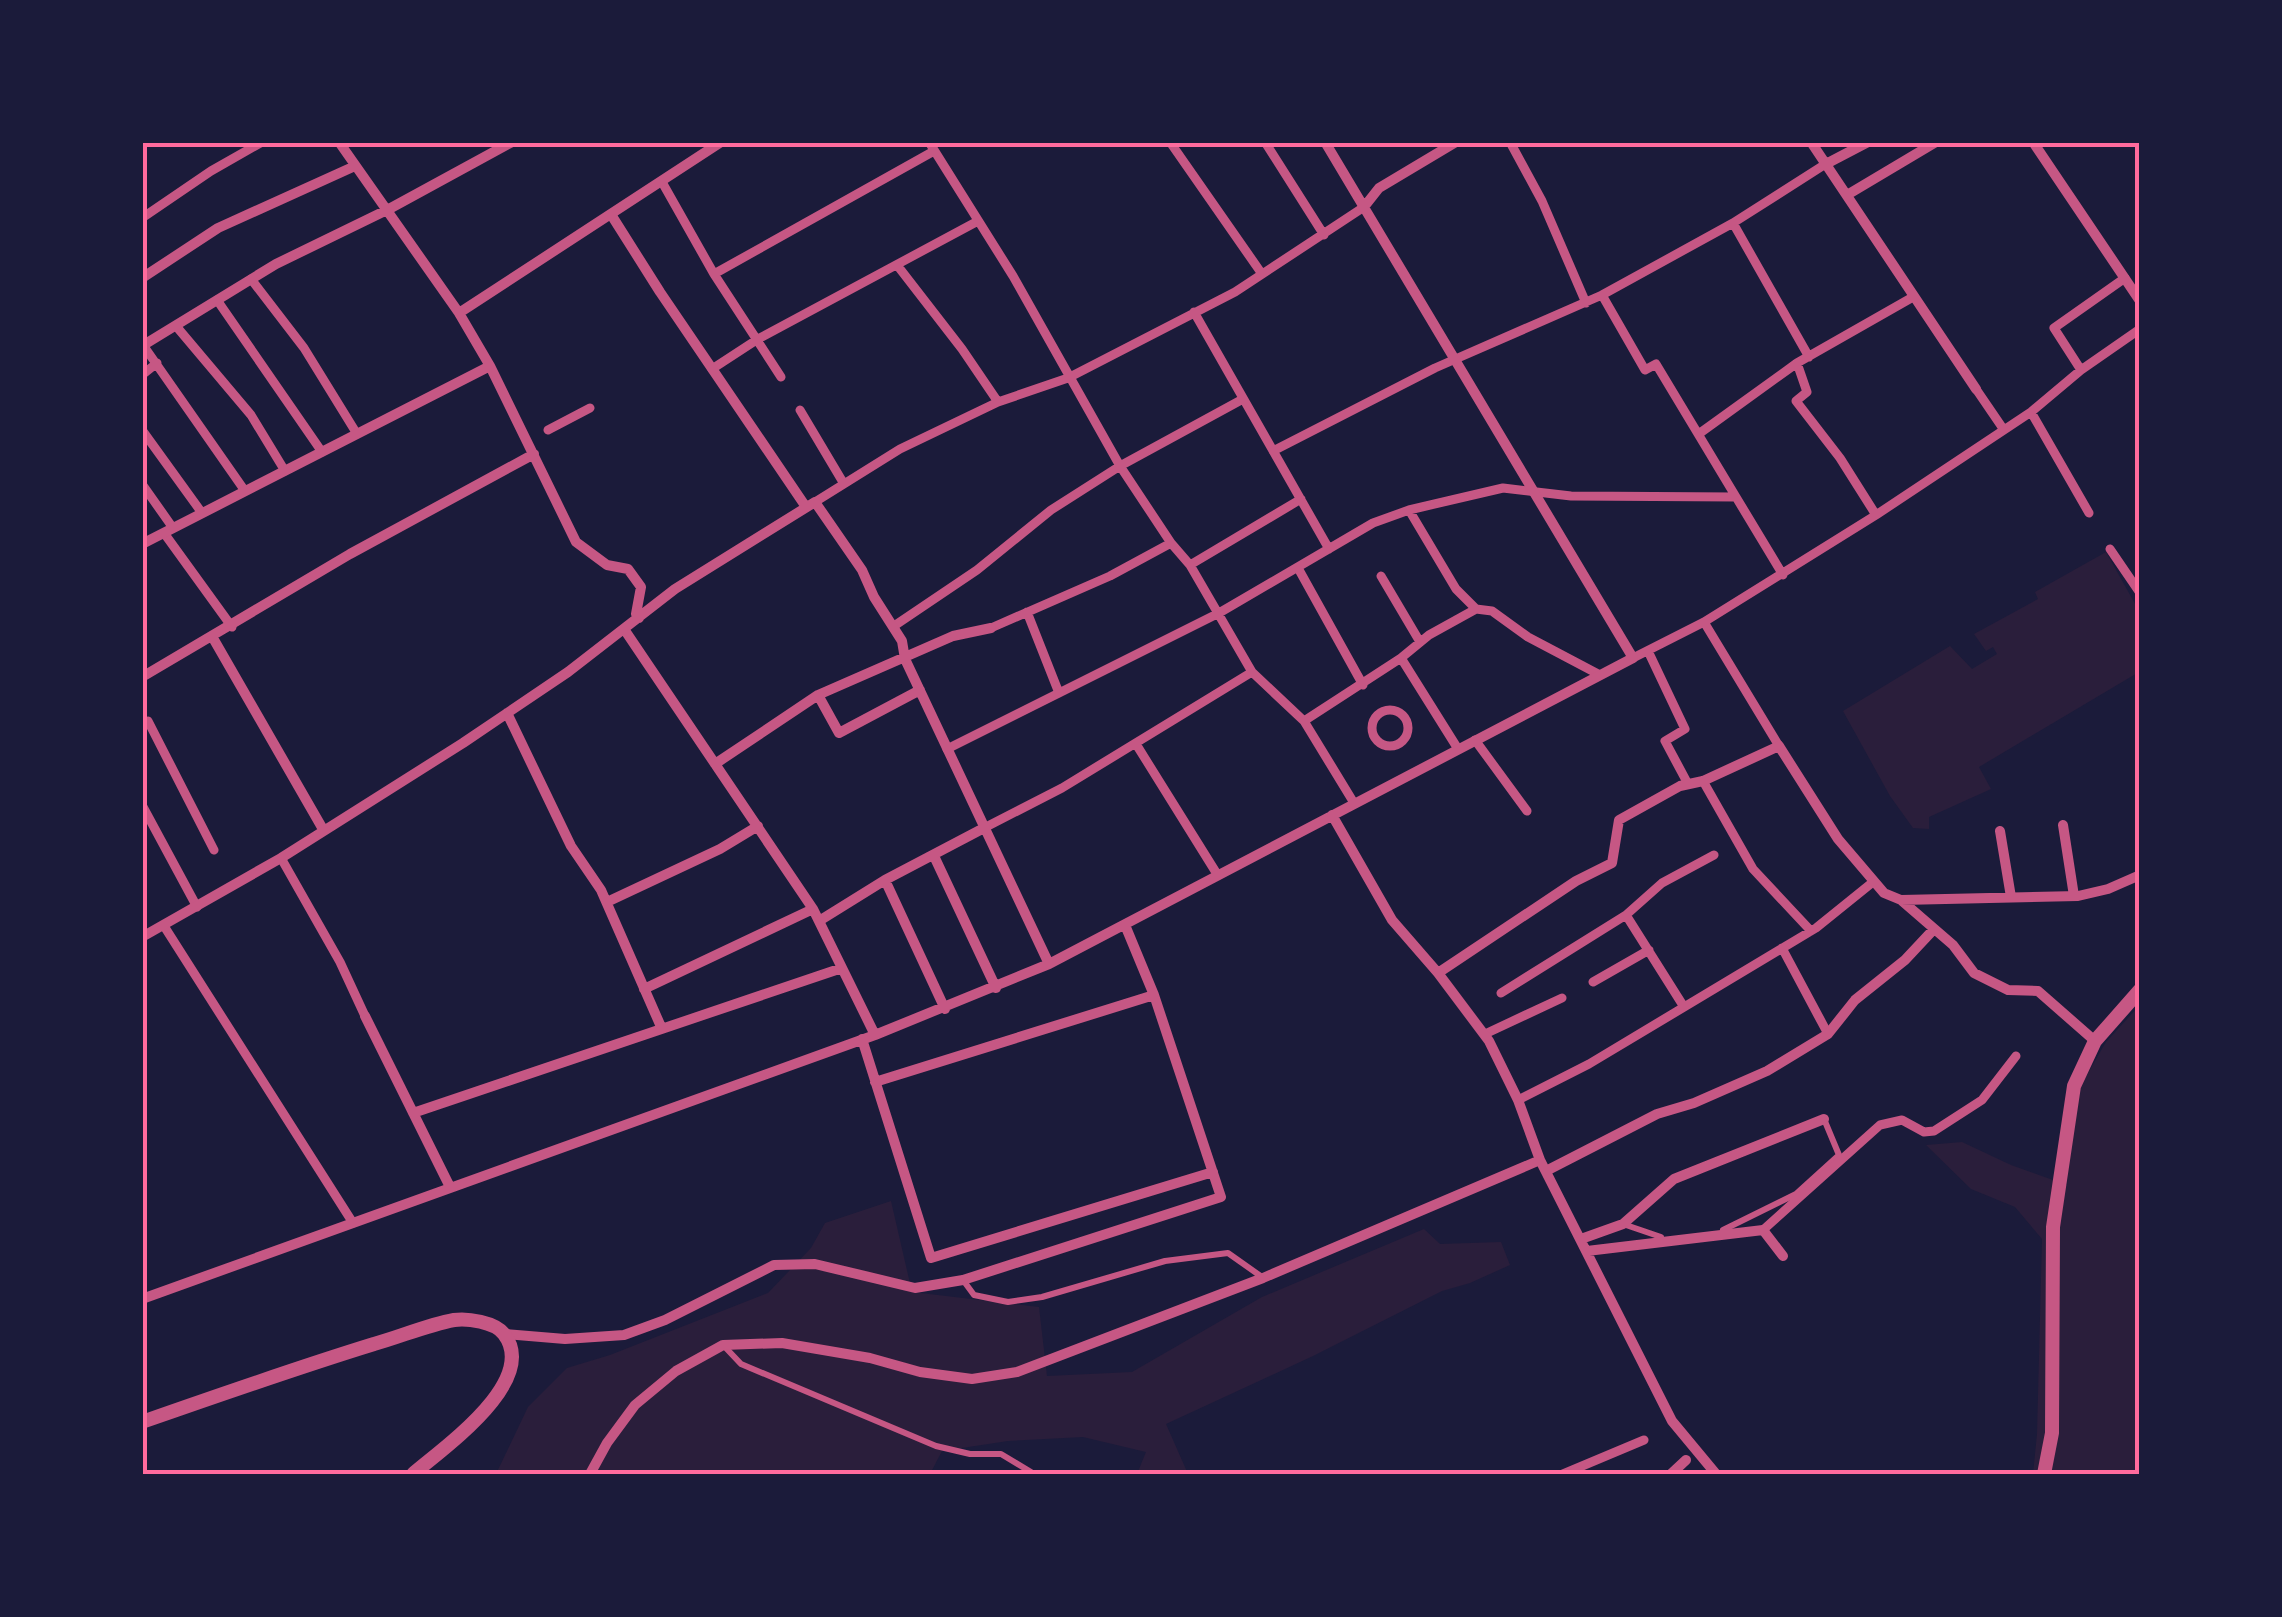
<svg xmlns="http://www.w3.org/2000/svg" width="2282" height="1617" font-family="'Golos Text',sans-serif">
  <rect width="100%" height="100%" fill="#1b1b3a"/>
  <!-- green -->
  <path fill="#2a1e3b" d="M 2106,552 L 2139,611 L 2139,672 L 1979,767 L 1991,789 L 1929,817 L 1929,829 L 1913,828 L 1890,796 L 1843,711 L 1950,646 L 1972,669 L 1997,654 L 1993,647 L 1986,651 L 1974,634 L 2038,599 L 2035,592 Z
    M 2139,1006 L 2139,1474 L 2033,1474 L 2037,1434 L 2042,1239 L 2015,1207 L 1971,1189 L 1926,1145 L 1962,1142 L 2011,1165 L 2067,1185 L 2072,1100 L 2106,1042 Z
    M 891,1201 L 912,1292 L 1039,1307 L 1047,1376 L 1132,1372 L 1262,1297 L 1424,1229 L 1440,1244 L 1501,1242 L 1510,1265 L 1470,1283 L 1442,1291 L 1313,1356 L 1166,1424 L 1188,1474 L 1137,1474 L 1146,1452 L 1083,1437 L 1008,1441 L 942,1451 L 930,1474 L 496,1474 L 528,1407 L 567,1368 L 610,1355 L 768,1293 L 811,1248 L 825,1223 Z"/>
  <g fill="none" stroke-linecap="round" stroke-linejoin="round">
    <!-- service -->
    <path stroke="#c65784" stroke-width="6" d="M 1623,1224 L 1661,1237
      M 1723,1230 L 1796,1194 L 1839,1155 L 1824,1119
      M 963,1280 L 974,1295 L 1008,1302 L 1042,1297 L 1165,1261 L 1228,1253 L 1262,1277
      M 724,1346 L 741,1364 L 936,1446 L 970,1454 L 1001,1454 L 1031,1472"/>
    <!-- pedestrian -->
    <path stroke="#c65784" stroke-width="9" d="M 929,142 L 1013,276 L 1120,466 L 1171,543 L 1190,565 L 1252,672 L 1304,721 L 1354,803
      M 1170,142 L 1262,274
      M 1265,142 L 1324,235
      M 1510,142 L 1542,201 L 1586,303
      M 662,182 L 714,274 L 781,377
      M 142,218 L 211,171 L 262,142
      M 1733,223 L 1809,357
      M 897,265 L 962,349 L 998,402
      M 714,274 L 934,151
      M 251,279 L 304,348 L 357,434
      M 1602,295 L 1645,370 L 1656,364 L 1736,497
      M 217,300 L 322,452
      M 1194,312 L 1329,549
      M 176,326 L 251,415 L 285,471
      M 143,345 L 245,491
      M 1797,363 L 1807,392 L 1796,401 L 1840,458 L 1876,515
      M 712,369 L 758,339 L 978,221
      M 2081,370 L 2054,328 L 2125,278
      M 142,375 L 157,363
      M 1976,389 L 2004,430
      M 800,410 L 844,484
      M 2031,412 L 2089,513
      M 142,430 L 202,513
      M 548,430 L 590,408
      M 1700,433 L 1797,363 L 1913,297
      M 1273,451 L 1435,368 L 1602,295 L 1733,223 L 1824,165
      M 142,484 L 173,528
      M 815,502 L 900,449 L 998,402 L 1068,378 L 1235,292 L 1364,207
      M 1409,510 L 1456,589 L 1476,609 L 1492,611 L 1528,637 L 1600,675
      M 164,533 L 232,627
      M 2110,549 L 2140,593
      M 1190,565 L 1301,499
      M 1298,568 L 1363,685
      M 1381,576 L 1420,642
      M 1027,612 L 1059,693
      M 1704,622 L 1779,746
      M 894,626 L 977,570 L 1051,510 L 1120,466 L 1243,399
      M 991,628 L 1110,576 L 1171,543
      M 1648,651 L 1685,729 L 1665,741 L 1688,784
      M 1401,658 L 1429,635 L 1476,609
      M 1633,658 L 1704,622 L 1876,515 L 2031,412 L 2081,370 L 2140,329
      M1372 728a18 18 0 1 1 36 0a18 18 0 1 1-36 0Z
      M 148,721 L 214,850
      M 1304,721 L 1401,658 L 1458,749
      M 1475,740 L 1527,811
      M 1136,744 L 1217,874
      M 947,749 L 1219,613 L 1373,523 L 1409,510 L 1503,488 L 1571,496 L 1736,497 L 1783,575
      M 1703,781 L 1753,869 L 1811,931
      M 142,805 L 197,907
      M 984,828 L 1062,788 L 1252,672
      M 281,858 L 340,962 L 365,1016
      M 1626,915 L 1684,1007
      M 164,926 L 353,1223
      M 1782,948 L 1828,1034
      M 1593,982 L 1649,950
      M 1501,993 L 1626,915 L 1662,883 L 1714,855
      M 1485,1034 L 1562,998
      M 1518,1100 L 1589,1064 L 1816,928 L 1873,882
      M 1763,1230 L 1880,1125 L 1902,1120 L 1924,1132 L 1934,1131 L 1982,1100 L 2016,1056
      M 1563,1474 L 1644,1440"/>
    <!-- minor -->
    <path stroke="#c65784" stroke-width="10" d="M 339,142 L 459,313 L 490,366 L 576,542 L 607,565 L 628,569 L 641,587 L 636,614 L 639,618
      M 1811,142 L 1976,389
      M 2033,142 L 2140,301
      M 1824,165 L 1868,142
      M 1847,195 L 1936,142
      M 1364,207 L 1379,188 L 1456,142
      M 612,216 L 660,292 L 806,507
      M 142,278 L 218,228 L 355,166
      M 459,313 L 721,142
      M 142,346 L 276,264 L 389,209 L 512,142
      M 142,544 L 490,366
      M 624,629 L 813,909 L 875,1035
      M 213,638 L 324,831
      M 142,677 L 350,554 L 534,454
      M 818,695 L 839,733 L 920,690
      M 507,713 L 571,846 L 601,890 L 662,1029
      M 715,764 L 818,695 L 953,636 L 991,628
      M 1332,815 L 1392,920 L 1438,973 L 1489,1041 L 1518,1100 L 1540,1160 L 1672,1421 L 1716,1474
      M 2063,825 L 2074,896
      M 2000,831 L 2011,897
      M 934,856 L 996,988
      M 885,880 L 945,1009
      M 1901,900 L 2078,896 L 2108,889 L 2140,875
      M 607,902 L 720,849 L 758,826
      M 819,921 L 885,880 L 984,828
      M 142,937 L 281,858 L 463,743 L 568,672 L 675,589 L 815,502 L 862,570 L 874,597 L 902,641 L 905,659 L 1049,964
      M 1438,973 L 1576,881 L 1612,863 L 1619,820 L 1680,786 L 1703,781 L 1779,746 L 1838,839 L 1884,893 L 1901,900 L 1953,945 L 1974,973 L 2008,990 L 2038,991 L 2095,1041
      M 644,989 L 813,909
      M 365,1016 L 450,1187
      M 862,1039 L 931,1258 L 1213,1172
      M 875,1082 L 1154,995
      M 413,1113 L 842,968
      M 1546,1171 L 1657,1114 L 1694,1103 L 1767,1071 L 1828,1034 L 1855,1000 L 1905,960 L 1934,929
      M 1581,1239 L 1623,1224 L 1674,1179 L 1824,1119
      M 1587,1251 L 1763,1230 L 1783,1256
      M 142,1299 L 875,1035 L 1049,964 L 1633,658 L 1325,142
      M 504,1334 L 565,1339 L 624,1335 L 665,1320 L 774,1265 L 815,1264 L 915,1288 L 963,1280 L 1221,1197 L 1154,995 L 1125,925
      M 1575,1470 L 1576,1474
      M 590,1474 L 607,1443 L 635,1405 L 676,1371 L 723,1345 L 782,1343 L 870,1358 L 920,1372 L 972,1379 L 1017,1372 L 1263,1278 L 1540,1160
      M 1671,1474 L 1686,1460"/>
    <!-- tertiary -->
    <path stroke="#c65784" stroke-width="14" d="M 142,1422 C 219,1395 296,1368 374,1344 C 400,1337 427,1325 454,1320 C 467,1318 495,1322 504,1334 C 540,1381 443,1448 413,1474
      M 2044,1474 L 2052,1433 L 2053,1227 L 2074,1086 L 2095,1041 L 2140,990"/>
  </g>
  <!-- border -->
  <rect width="2282" height="1617" fill="none" stroke="#1b1b3a" stroke-width="290"/>
  <rect x="145" y="145" width="1992" height="1327" fill="none" stroke="#ff6b9d" stroke-width="4"/>
</svg>
